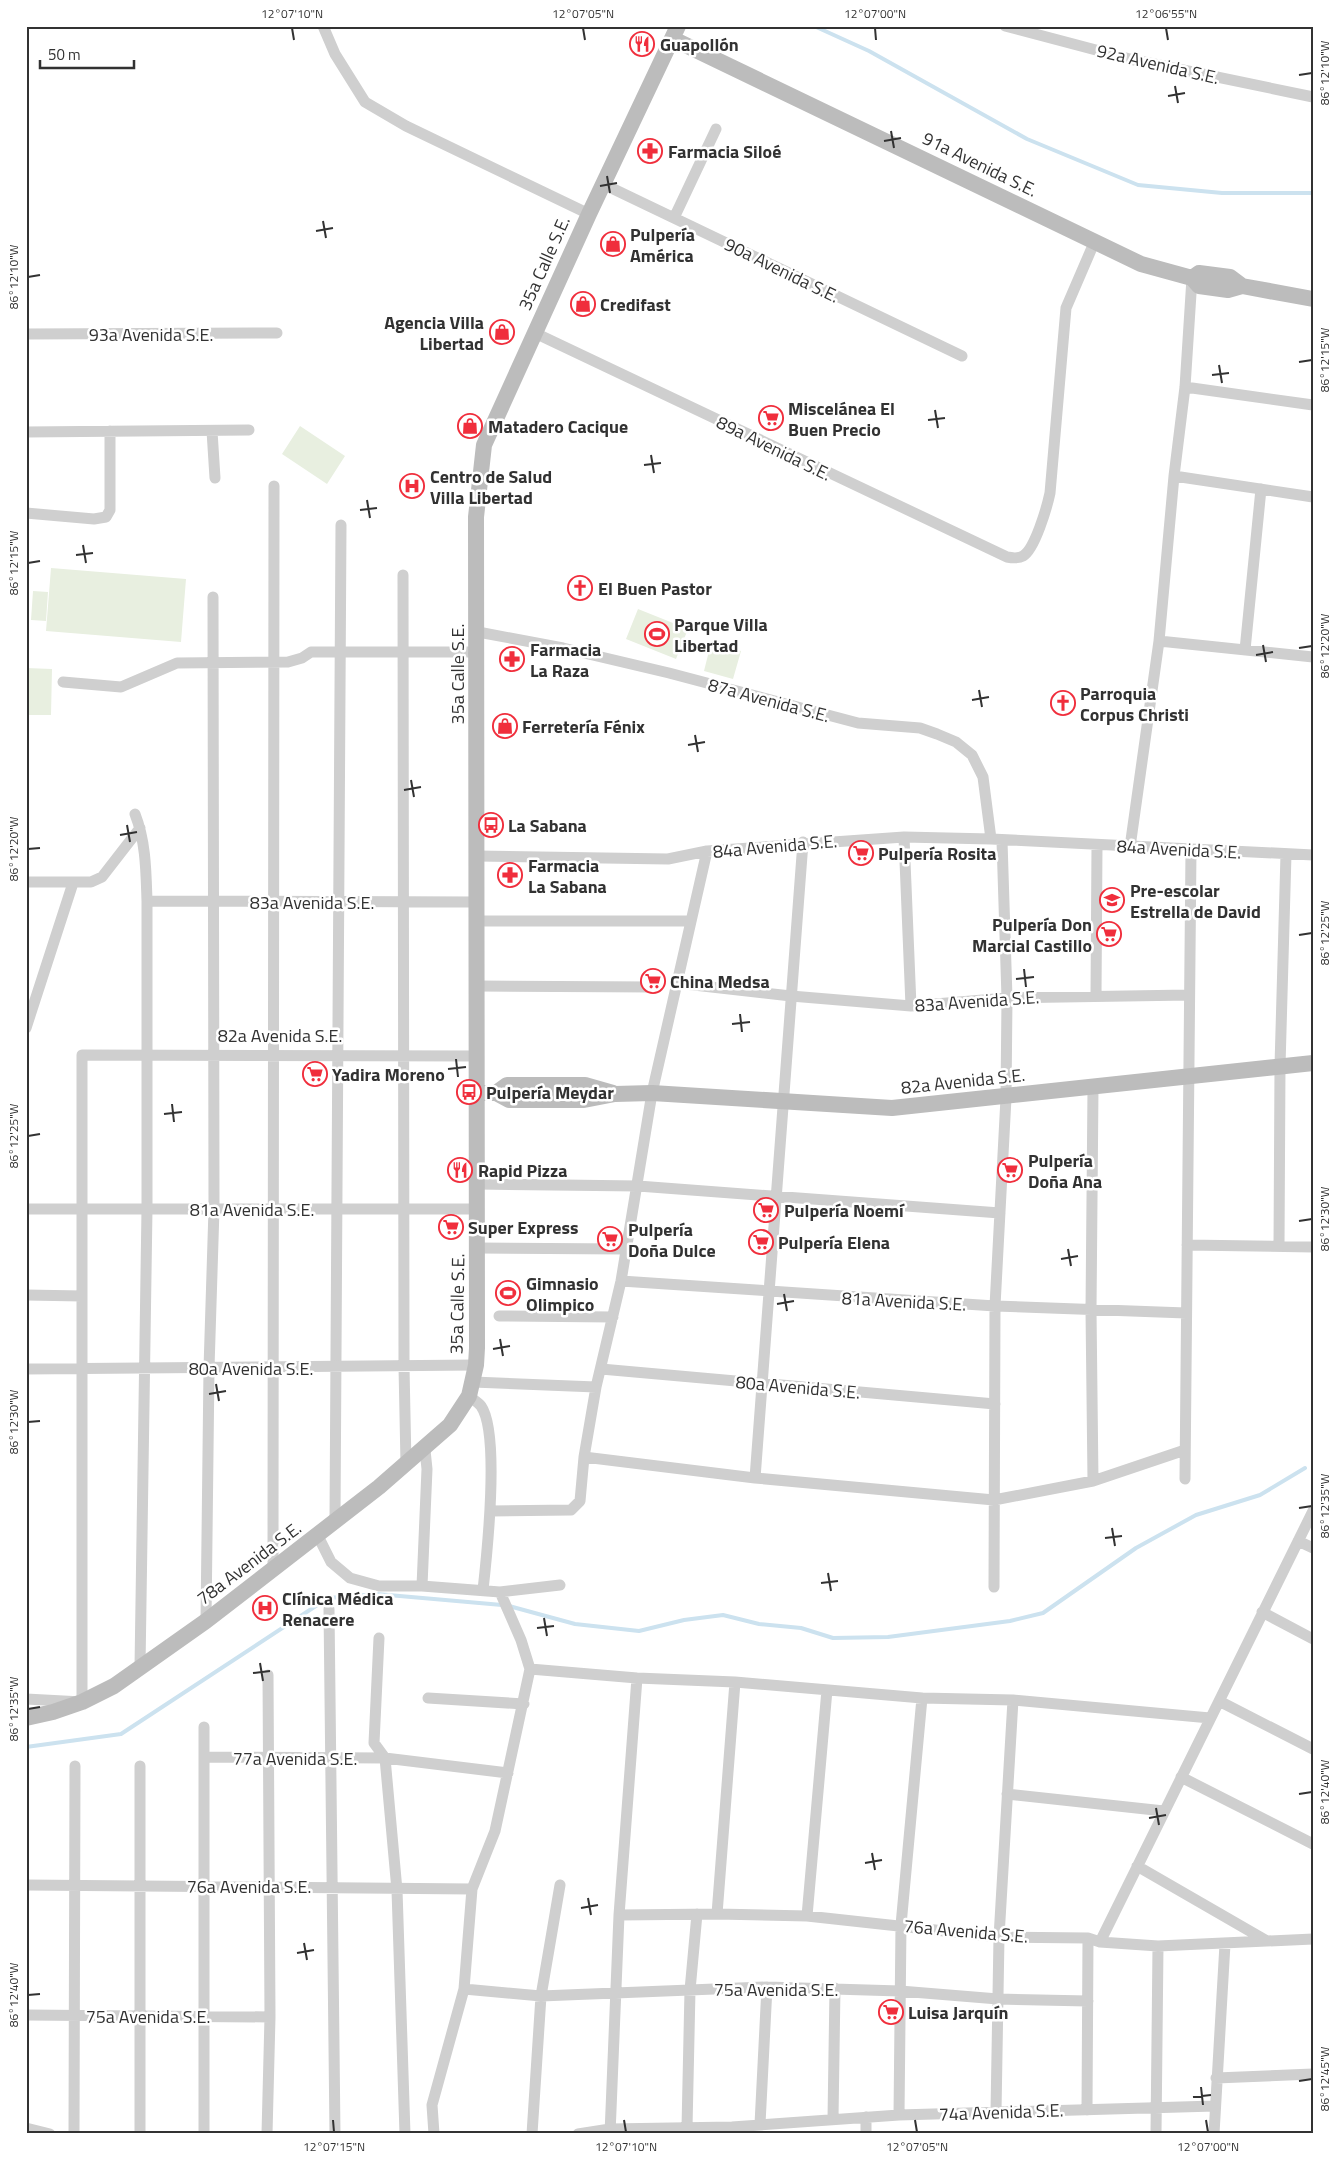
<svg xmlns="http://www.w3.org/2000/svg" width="1339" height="2160" font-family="'Titillium Web',sans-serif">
  <rect width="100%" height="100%" fill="#fff"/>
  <!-- green -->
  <path fill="#e8efe0" d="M 300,426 L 345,456 L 327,484 L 282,454 Z
    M 51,568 L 186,579 L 181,642 L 46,631 Z
    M 33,591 L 48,592 L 46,621 L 31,620 Z
    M 638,609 L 688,629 L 676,659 L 626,639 Z
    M 711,643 L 741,651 L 733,679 L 704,671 Z
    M 26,668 L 52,669 L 51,715 L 26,715 Z"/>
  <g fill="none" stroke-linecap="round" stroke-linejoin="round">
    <!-- stream -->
    <path stroke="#cce2ef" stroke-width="4" d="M 814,26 L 869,51 L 1027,139 L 1138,185 L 1222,193 L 1313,193
      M 509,1606 L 575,1624 L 639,1631 L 684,1620 L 723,1615 L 759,1624 L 801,1628 L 833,1638 L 888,1637 L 1010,1621 L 1043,1613 L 1136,1548 L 1196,1515 L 1260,1495 L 1305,1468
      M 26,1747 L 121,1734 L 328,1598 L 377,1594 L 502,1605"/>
    <!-- street -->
    <path stroke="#cfcfcf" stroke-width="11" d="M 323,26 L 335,54 L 365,102 L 406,126 L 589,214
      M 1005,26 L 1130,59 L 1313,97
      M 603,184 L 962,356
      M 674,218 L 716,129
      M 535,333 C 692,409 850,482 1007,557 C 1012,558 1018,559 1023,556 C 1035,549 1047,507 1050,493 L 1066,308 L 1094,243
      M 26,334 L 277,333
      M 1185,387 L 1313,405
      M 212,431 L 215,478
      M 26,432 L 249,430
      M 1174,476 L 1313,497
      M 26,513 L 94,519 L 106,517 L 110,510 L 110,431
      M 403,575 L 404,1367 L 406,1464
      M 478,632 L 563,648 L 669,673 L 858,723 L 920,728 L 937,734 L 956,742 L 972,755 L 983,777 L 991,839
      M 1159,641 L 1313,657
      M 1245,650 L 1261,489
      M 63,682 L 121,687 L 177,663 L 288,662 L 302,658 L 311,652 L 478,652
      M 135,814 C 146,842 146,872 147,901 L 147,1209 L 140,1667
      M 904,837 L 911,1006
      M 1130,847 L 1159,641 L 1174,476 L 1185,387 L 1192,278
      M 477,856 L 668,859 L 707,851 L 904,837 L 991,839 L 1313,855
      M 26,882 L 91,882 L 102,877 L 140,828
      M 147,901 L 477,902
      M 477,921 L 691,921
      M 676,983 L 791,996 L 911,1006 L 1007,998 L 1189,995
      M 478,986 L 655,987
      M 1096,995 L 1097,845
      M 26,1028 L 73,883
      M 1093,1088 L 1091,1310 L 1093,1481
      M 478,1184 L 638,1186 L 1000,1213
      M 26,1209 L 478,1209
      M 1187,1245 L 1313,1247
      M 1279,1246 L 1280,1066 L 1286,854
      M 478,1248 L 626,1249
      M 621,1281 L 995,1306 L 1186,1313
      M 26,1295 L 82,1296
      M 499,1316 L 613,1317
      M 26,1369 L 476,1365
      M 601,1369 L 995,1404
      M 473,1382 L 596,1387
      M 469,1396 C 472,1399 478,1402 481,1406 C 500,1433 487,1554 483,1590
      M 584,1457 L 755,1478 L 994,1500 L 1093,1481 L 1185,1450
      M 755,1478 L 803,842
      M 1185,1479 L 1191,850
      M 491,1511 L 571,1510 L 580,1501 L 584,1457 L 596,1387 L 621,1281 L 652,1093 L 707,851
      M 335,1520 C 340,1188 336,857 341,525
      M 318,1536 L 331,1562 L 350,1578 L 379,1586 L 422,1586 L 500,1592 L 560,1585
      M 1298,1541 L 1313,1548
      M 273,1568 L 274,486
      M 422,1586 L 427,1469 L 425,1450
      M 994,1587 L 995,1306 L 1006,1098 L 1007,998 L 1002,841
      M 329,1609 L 335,2134
      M 1262,1612 L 1313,1639
      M 206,1621 L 209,1368 L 214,1209 L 213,597
      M 379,1638 L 374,1743 L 385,1758 L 397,1890 L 405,2134
      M 530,1669 L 637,1678 L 735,1682 L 922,1698 L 1013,1700 L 1210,1718
      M 428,1698 L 524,1704
      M 26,1699 L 82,1702 C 81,1486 83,1271 82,1055 L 478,1056
      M 1219,1701 L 1313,1749
      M 204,1727 L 204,2134
      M 204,1757 L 385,1758 L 508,1773
      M 140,1766 L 140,2134
      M 1181,1777 L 1313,1844
      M 1007,1794 L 1164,1811
      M 1137,1866 L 1267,1941
      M 26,1885 L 472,1889
      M 717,1914 L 735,1682
      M 619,1915 L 717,1914 L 807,1916 L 999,1937 L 1088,1938 L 1100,1942 L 1158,1946 L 1313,1939
      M 807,1916 L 827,1690
      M 1100,1942 L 1313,1511
      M 464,1989 L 541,1996 L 767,1987 L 900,1991 L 998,1999 L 1088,2001
      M 26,2015 L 270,2017
      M 1216,2078 L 1313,2074
      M 1087,2110 L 1088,1938
      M 996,2112 L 999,1937 L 1013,1700
      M 899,2115 L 901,1925 L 922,1698
      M 866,2117 L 866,2134
      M 833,2119 L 835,1988
      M 760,2124 L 767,1987
      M 26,2128 L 50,2134
      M 687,2128 L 690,1990 L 697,1914
      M 74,2134 L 75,1766
      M 267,2134 L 270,2017 L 268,1675
      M 434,2134 L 432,2105 L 464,1989 L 472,1889 L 495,1831 L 530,1669 L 521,1640 L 500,1592
      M 532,2134 L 541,1996 L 560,1885
      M 578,2134 L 610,2129 L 732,2127 L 899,2115 L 1215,2106
      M 610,2134 L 619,1915 L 637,1678
      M 1156,2134 L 1158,1946
      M 1214,2134 L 1225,1944"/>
    <!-- secondary -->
    <path stroke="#bcbcbc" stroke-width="16" d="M 673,39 L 1141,264 L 1192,278 L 1199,286 L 1228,290 L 1242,286
      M 1192,278 L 1199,273 L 1230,277 L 1242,286 L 1313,299
      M 478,1093 L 496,1093 L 509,1100 L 584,1100 L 615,1094 L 652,1093 L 892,1108 L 1313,1063
      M 496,1093 L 507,1085 L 585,1085 L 613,1093
      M 26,1718 L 53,1712 L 82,1702 L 114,1686 L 206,1621 L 379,1487 L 450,1425 L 469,1396 L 476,1365 L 477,1348 L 476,517 L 484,445 L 589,214 L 678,26"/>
  </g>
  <!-- ticks -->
  <path fill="none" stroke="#323232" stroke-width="2" d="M 292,28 L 294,40M 583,28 L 585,40M 875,28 L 876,40M 1166,28 L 1168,40M 1299,75 L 1312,73M 1175,86 L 1178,103M 1168,96 L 1185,93M 891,131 L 894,148M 884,141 L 901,138M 607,176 L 610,193M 600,186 L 617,183M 323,221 L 326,238M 316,231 L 333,228M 28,277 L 40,275M 1299,362 L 1312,360M 1219,365 L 1222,383M 1212,375 L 1229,373M 935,410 L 938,428M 928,420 L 945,418M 651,455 L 654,473M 644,465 L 661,463M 367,500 L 370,518M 360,510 L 377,508M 83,545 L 86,563M 76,555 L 93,553M 28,563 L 40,561M 1263,645 L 1266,662M 1299,648 L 1312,646M 1256,655 L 1273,652M 979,690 L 982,707M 972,700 L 989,697M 695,735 L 698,752M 688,745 L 705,742M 411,780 L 414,797M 404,790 L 421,787M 127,825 L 130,842M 120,835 L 137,832M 28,849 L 40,848M 1299,935 L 1312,933M 1024,969 L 1026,987M 1016,979 L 1034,977M 740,1014 L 742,1032M 732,1024 L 750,1022M 456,1059 L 458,1077M 448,1069 L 466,1067M 172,1104 L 174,1122M 164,1114 L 182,1112M 28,1136 L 40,1134M 1299,1221 L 1312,1219M 1068,1249 L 1071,1266M 1061,1259 L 1078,1256M 784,1294 L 787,1311M 777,1304 L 794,1301M 500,1339 L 503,1356M 493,1349 L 510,1346M 216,1384 L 219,1401M 209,1394 L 226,1391M 28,1422 L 40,1421M 1299,1508 L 1312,1506M 1112,1528 L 1115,1546M 1105,1538 L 1122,1536M 828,1573 L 831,1591M 821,1583 L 838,1581M 544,1618 L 547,1636M 537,1628 L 554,1626M 260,1663 L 263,1681M 253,1673 L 270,1671M 28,1709 L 40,1707M 1299,1794 L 1312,1792M 1156,1808 L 1159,1825M 1149,1818 L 1166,1815M 872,1853 L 875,1870M 865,1863 L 882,1860M 588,1898 L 591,1915M 581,1908 L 598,1905M 304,1943 L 307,1960M 297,1953 L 314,1950M 28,1995 L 40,1994M 1299,2081 L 1312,2079M 1201,2087 L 1203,2105M 1193,2097 L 1211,2095M 333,2120 L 334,2132M 624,2120 L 626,2132M 915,2120 L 917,2132M 1206,2120 L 1208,2132"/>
  <!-- icons -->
  <defs>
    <symbol id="restaurant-ring" viewBox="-11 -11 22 22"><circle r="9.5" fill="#fff" stroke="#f02e3c" stroke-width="1.5"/><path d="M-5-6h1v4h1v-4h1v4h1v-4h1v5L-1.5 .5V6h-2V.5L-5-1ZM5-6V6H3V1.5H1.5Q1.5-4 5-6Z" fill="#f02e3c"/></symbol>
    <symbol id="pharmacy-ring" viewBox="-11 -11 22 22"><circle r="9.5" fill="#fff" stroke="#f02e3c" stroke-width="1.5"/><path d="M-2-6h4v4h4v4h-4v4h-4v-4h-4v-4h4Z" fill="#f02e3c"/></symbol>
    <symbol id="shop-ring" viewBox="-11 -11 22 22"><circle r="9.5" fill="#fff" stroke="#f02e3c" stroke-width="1.5"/><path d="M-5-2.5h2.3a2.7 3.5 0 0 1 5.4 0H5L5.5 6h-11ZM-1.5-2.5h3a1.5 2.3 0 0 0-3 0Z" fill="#f02e3c"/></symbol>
    <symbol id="supermarket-ring" viewBox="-11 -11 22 22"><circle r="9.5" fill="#fff" stroke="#f02e3c" stroke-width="1.5"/><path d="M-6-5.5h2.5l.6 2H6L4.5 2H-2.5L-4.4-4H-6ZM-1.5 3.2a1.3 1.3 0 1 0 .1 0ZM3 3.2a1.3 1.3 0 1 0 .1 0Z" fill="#f02e3c"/></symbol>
    <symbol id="hospital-ring" viewBox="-11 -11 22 22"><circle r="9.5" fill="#fff" stroke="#f02e3c" stroke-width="1.5"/><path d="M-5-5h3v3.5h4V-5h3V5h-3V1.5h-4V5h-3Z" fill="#f02e3c"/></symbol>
    <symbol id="church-ring" viewBox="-11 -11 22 22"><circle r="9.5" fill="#fff" stroke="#f02e3c" stroke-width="1.5"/><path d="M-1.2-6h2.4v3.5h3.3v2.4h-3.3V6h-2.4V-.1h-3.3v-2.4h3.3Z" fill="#f02e3c"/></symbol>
    <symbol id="stadium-ring" viewBox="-11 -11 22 22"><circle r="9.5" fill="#fff" stroke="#f02e3c" stroke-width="1.5"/><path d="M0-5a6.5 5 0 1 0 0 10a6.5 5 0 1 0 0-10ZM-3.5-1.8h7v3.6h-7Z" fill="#f02e3c"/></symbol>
    <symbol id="bus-ring" viewBox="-11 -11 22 22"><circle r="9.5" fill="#fff" stroke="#f02e3c" stroke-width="1.5"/><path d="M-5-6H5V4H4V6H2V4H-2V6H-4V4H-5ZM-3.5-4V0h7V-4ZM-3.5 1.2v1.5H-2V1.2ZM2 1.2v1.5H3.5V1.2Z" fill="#f02e3c"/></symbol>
    <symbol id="school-ring" viewBox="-11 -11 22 22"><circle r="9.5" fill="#fff" stroke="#f02e3c" stroke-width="1.5"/><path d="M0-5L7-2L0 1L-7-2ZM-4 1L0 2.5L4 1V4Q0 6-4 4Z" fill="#f02e3c"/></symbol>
  </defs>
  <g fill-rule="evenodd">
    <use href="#restaurant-ring" x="628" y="30" width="28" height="28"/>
    <use href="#pharmacy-ring" x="636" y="137" width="28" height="28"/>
    <use href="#shop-ring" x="599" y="230" width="28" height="28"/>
    <use href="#shop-ring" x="569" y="290" width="28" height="28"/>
    <use href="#shop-ring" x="488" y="318" width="28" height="28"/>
    <use href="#supermarket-ring" x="757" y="404" width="28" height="28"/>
    <use href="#shop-ring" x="456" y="412" width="28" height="28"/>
    <use href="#hospital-ring" x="398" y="472" width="28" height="28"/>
    <use href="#church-ring" x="566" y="574" width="28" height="28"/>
    <use href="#stadium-ring" x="643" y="620" width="28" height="28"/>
    <use href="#pharmacy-ring" x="498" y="645" width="28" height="28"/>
    <use href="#church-ring" x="1049" y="689" width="28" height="28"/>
    <use href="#shop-ring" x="491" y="712" width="28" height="28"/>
    <use href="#bus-ring" x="477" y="811" width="28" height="28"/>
    <use href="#supermarket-ring" x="847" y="839" width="28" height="28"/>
    <use href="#pharmacy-ring" x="496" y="861" width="28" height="28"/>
    <use href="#school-ring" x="1098" y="886" width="28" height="28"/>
    <use href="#supermarket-ring" x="1095" y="920" width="28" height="28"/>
    <use href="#supermarket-ring" x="639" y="967" width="28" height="28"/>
    <use href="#supermarket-ring" x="301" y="1060" width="28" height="28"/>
    <use href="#bus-ring" x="455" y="1078" width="28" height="28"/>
    <use href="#restaurant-ring" x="446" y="1156" width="28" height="28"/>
    <use href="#supermarket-ring" x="996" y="1156" width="28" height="28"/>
    <use href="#supermarket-ring" x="752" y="1196" width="28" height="28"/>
    <use href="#supermarket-ring" x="437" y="1213" width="28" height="28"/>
    <use href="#supermarket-ring" x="596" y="1225" width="28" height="28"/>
    <use href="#supermarket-ring" x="747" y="1228" width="28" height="28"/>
    <use href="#stadium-ring" x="494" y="1279" width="28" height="28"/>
    <use href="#hospital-ring" x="251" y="1594" width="28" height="28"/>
    <use href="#supermarket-ring" x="877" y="1998" width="28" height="28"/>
  </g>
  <g text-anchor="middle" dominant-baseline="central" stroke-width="5" stroke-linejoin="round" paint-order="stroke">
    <!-- poi labels -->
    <g font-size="18" font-weight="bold" fill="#323232" stroke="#fff" text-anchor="start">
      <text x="660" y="44">Guapollón</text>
      <text x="668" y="151">Farmacia Siloé</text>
      <text x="630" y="234">Pulpería<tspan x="630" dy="21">América</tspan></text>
      <text x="600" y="304">Credifast</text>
      <text x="484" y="322" text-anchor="end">Agencia Villa<tspan x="484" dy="21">Libertad</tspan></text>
      <text x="788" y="408">Miscelánea El<tspan x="788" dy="21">Buen Precio</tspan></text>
      <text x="488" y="426">Matadero Cacique</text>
      <text x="430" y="476">Centro de Salud<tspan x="430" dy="21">Villa Libertad</tspan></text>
      <text x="598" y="588">El Buen Pastor</text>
      <text x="674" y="624">Parque Villa<tspan x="674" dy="21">Libertad</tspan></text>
      <text x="530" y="649">Farmacia<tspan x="530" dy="21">La Raza</tspan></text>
      <text x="1080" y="693">Parroquia<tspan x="1080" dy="21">Corpus Christi</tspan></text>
      <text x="522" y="726">Ferretería Fénix</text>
      <text x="508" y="825">La Sabana</text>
      <text x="878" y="853">Pulpería Rosita</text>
      <text x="528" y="865">Farmacia<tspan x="528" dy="21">La Sabana</tspan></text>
      <text x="1130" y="890">Pre-escolar<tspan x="1130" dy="21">Estrella de David</tspan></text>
      <text x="1092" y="924" text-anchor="end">Pulpería Don<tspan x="1092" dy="21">Marcial Castillo</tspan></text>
      <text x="670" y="981">China Medsa</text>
      <text x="332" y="1074">Yadira Moreno</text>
      <text x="486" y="1092">Pulpería Meydar</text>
      <text x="1028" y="1160">Pulpería<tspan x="1028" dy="21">Doña Ana</tspan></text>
      <text x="478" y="1170">Rapid Pizza</text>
      <text x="784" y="1210">Pulpería Noemí</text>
      <text x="468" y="1227">Super Express</text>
      <text x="628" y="1229">Pulpería<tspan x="628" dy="21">Doña Dulce</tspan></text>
      <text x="778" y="1242">Pulpería Elena</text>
      <text x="526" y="1283">Gimnasio<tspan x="526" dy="21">Olimpico</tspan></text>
      <text x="282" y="1598">Clínica Médica<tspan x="282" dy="21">Renacere</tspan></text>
      <text x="908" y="2012">Luisa Jarquín</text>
    </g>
    <!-- street labels -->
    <g font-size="18" fill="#323232" stroke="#fff">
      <text transform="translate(1158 64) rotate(13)">92a Avenida S.E.</text>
      <text transform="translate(980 164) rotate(26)">91a Avenida S.E.</text>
      <text transform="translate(544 263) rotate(-66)">35a Calle S.E.</text>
      <text transform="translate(782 270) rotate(26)">90a Avenida S.E.</text>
      <text x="151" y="334">93a Avenida S.E.</text>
      <text transform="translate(774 448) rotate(26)">89a Avenida S.E.</text>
      <text transform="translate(457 674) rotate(-90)">35a Calle S.E.</text>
      <text transform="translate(769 700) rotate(15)">87a Avenida S.E.</text>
      <text transform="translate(775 846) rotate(-5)">84a Avenida S.E.</text>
      <text transform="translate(1179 849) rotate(3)">84a Avenida S.E.</text>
      <text x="312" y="902">83a Avenida S.E.</text>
      <text transform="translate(977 1001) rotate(-4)">83a Avenida S.E.</text>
      <text x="280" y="1035">82a Avenida S.E.</text>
      <text transform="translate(963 1081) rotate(-6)">82a Avenida S.E.</text>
      <text x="252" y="1209">81a Avenida S.E.</text>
      <text transform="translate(904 1301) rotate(3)">81a Avenida S.E.</text>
      <text transform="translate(457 1304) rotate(-89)">35a Calle S.E.</text>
      <text x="251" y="1368">80a Avenida S.E.</text>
      <text transform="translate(798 1387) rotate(5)">80a Avenida S.E.</text>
      <text transform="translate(249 1563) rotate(-37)">78a Avenida S.E.</text>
      <text x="295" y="1758">77a Avenida S.E.</text>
      <text x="249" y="1886">76a Avenida S.E.</text>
      <text transform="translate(966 1931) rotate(5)">76a Avenida S.E.</text>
      <text x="776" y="1989">75a Avenida S.E.</text>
      <text x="148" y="2016">75a Avenida S.E.</text>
      <text transform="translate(1001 2112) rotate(-2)">74a Avenida S.E.</text>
    </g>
  </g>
  <!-- border -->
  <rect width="1339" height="2160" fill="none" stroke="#ffffff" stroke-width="55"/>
  <!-- scale -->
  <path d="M40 60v8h94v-8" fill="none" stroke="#323232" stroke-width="2.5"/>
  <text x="48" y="60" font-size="15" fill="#323232" stroke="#ffffff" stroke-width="4" paint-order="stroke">50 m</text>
  <rect x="28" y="28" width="1284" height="2104" fill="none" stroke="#323232" stroke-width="2"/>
  <g font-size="12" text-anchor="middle" fill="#323232">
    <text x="292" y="18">12°07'10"N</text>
    <text x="583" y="18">12°07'05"N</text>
    <text x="875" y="18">12°07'00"N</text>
    <text x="1166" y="18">12°06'55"N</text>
    <text transform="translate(1325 73) rotate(-90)" y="4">86°12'10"W</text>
    <text transform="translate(14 277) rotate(-90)" y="4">86°12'10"W</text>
    <text transform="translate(1325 360) rotate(-90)" y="4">86°12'15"W</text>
    <text transform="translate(14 563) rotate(-90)" y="4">86°12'15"W</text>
    <text transform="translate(1325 646) rotate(-90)" y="4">86°12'20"W</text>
    <text transform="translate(14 849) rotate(-90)" y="4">86°12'20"W</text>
    <text transform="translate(1325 933) rotate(-90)" y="4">86°12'25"W</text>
    <text transform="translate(14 1136) rotate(-90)" y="4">86°12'25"W</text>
    <text transform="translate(1325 1219) rotate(-90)" y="4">86°12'30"W</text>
    <text transform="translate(14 1422) rotate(-90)" y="4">86°12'30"W</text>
    <text transform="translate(1325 1506) rotate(-90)" y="4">86°12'35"W</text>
    <text transform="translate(14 1709) rotate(-90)" y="4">86°12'35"W</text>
    <text transform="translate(1325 1792) rotate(-90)" y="4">86°12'40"W</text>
    <text transform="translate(14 1995) rotate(-90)" y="4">86°12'40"W</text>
    <text transform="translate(1325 2079) rotate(-90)" y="4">86°12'45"W</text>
    <text x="334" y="2151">12°07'15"N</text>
    <text x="626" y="2151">12°07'10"N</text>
    <text x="917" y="2151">12°07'05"N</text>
    <text x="1208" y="2151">12°07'00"N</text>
  </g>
</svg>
